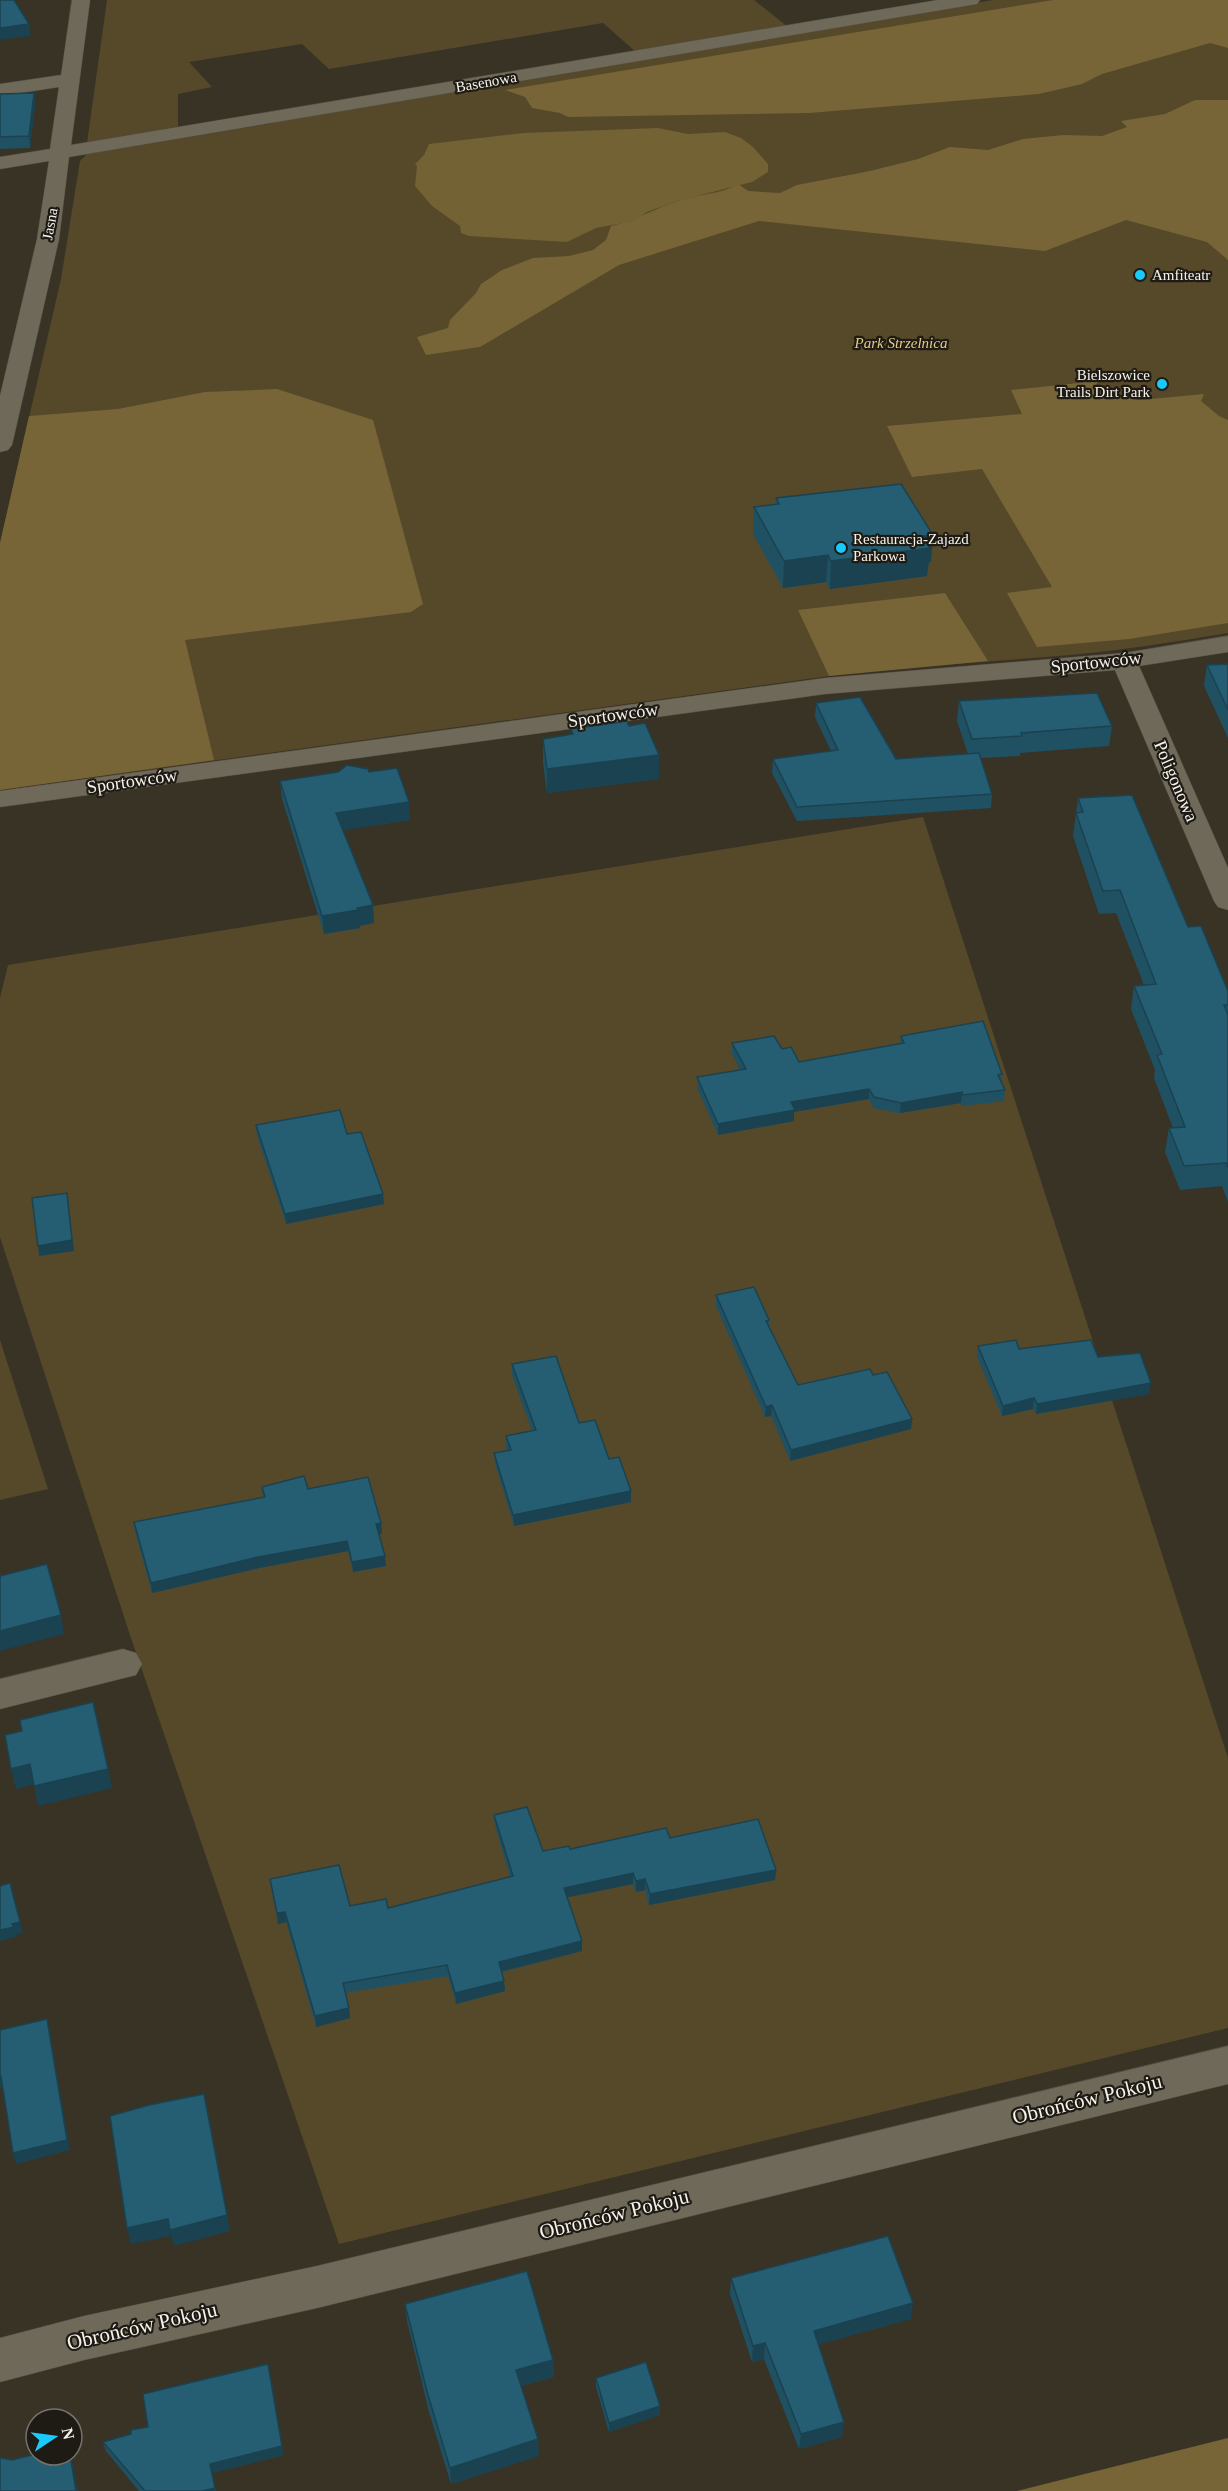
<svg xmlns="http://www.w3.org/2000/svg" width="1228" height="2491" font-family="'Times New Roman',serif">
  <rect width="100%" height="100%" fill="#393326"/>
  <!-- green -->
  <path fill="#564929" d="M 107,0 L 754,0 L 788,27 L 636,52 L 603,23 L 329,69 L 302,44 L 189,62 L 212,87 L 178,94 L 178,131 L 87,143 Z
    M 993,0 L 1228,0 L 1228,633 C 1175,642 1123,650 1070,655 C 990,662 909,666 829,676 L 0,790 L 0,543 L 61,279 L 80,161 L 87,154 L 274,123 L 277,120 L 437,92 L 445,94 L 494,86 L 496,82 Z
    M 923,817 L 1228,1758 L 1228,2028 L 339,2244 L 129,1632 L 0,1237 L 0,998 L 8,965 Z
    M 0,1340 L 48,1489 L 0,1500 Z"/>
  <!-- forest -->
  <path fill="#776538" d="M 1053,0 L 1228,0 L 1228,48 L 1210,43 L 1102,74 L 1082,84 L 1039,94 L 809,113 L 568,117 L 560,113 L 532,108 L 525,97 L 505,90 Z
    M 1195,100 L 1228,100 L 1228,260 L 1207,242 L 1126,220 L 1045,251 L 759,221 L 619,265 L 480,347 L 426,355 L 417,337 L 448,328 L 450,320 L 476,293 L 481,284 L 502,270 L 533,258 L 569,256 L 593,250 L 606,240 L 611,226 C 637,220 656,208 680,200 C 699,194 722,194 738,184 L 748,191 L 780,193 L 797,185 L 870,171 L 918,159 L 950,147 L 988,150 L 1023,139 L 1063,135 L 1102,136 L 1127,127 L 1121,121 L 1165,114 Z
    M 1098,381 L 1095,387 L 1100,393 L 1140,400 L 1204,394 L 1201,401 L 1219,416 L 1228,420 L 1228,623 L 1129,639 L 1037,647 L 1007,593 L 1052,587 L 982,469 L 912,477 L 887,426 L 1022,414 L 1011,390 Z
    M 277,389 L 373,420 L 423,604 L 411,612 L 185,640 L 214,760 L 0,790 L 0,543 L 29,416 L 118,409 L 205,392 Z
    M 945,593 L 988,661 L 829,676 L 798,610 Z
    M 1228,2438 L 1228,2491 L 1017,2491 Z"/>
  <!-- water -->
  <path fill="#736234" d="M 658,128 L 688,134 L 725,132 L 741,138 L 753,147 L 768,164 L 768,172 L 752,182 L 677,201 L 647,212 L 634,221 L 596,228 L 567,242 L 469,236 L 461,233 L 460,226 L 432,206 L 415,186 L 417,166 L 415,164 L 424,155 L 429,144 L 524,133 Z"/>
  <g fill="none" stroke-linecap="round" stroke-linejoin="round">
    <defs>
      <path id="minor" d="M 72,0 L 90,0 L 71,145 L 938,0 L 980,0 L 977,4 L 971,5 L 69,157 L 59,239 L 12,445 L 8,450 L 0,452 L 0,396 L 37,239 L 49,161 L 0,169 L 0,157 L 50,149 L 59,87 L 0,96 L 0,84 L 61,75 Z
        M 1228,636 L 1228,652 L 1139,666 L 1228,868 L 1228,910 L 1218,907 L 1214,901 L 1115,670 L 825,694 L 0,807 L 0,791 L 825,678 L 1124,653 Z
        M 123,1649 L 136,1653 L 142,1664 L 136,1675 L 0,1709 L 0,1679 Z
        M 1228,2046 L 1228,2084 L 317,2308 L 84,2360 L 0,2382 L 0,2338 L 84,2316 L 317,2266 Z"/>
    </defs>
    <!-- minor casing -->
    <use href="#minor" stroke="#544f43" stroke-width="1"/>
    <!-- minor -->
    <use href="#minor" fill="#6f695a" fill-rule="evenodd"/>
  </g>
  <!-- wall -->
  <path fill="#205162" d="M 34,93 L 35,105 L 30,148 L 0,149 L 0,94 Z
    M 776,498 L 931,562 L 928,562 L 927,576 L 830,589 L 826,582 L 783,588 L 753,534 L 754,507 L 776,505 Z
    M 1228,664 L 1228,738 L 1204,686 L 1207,665 Z
    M 959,701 L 1112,726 L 1109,746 L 1020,753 L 1020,756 L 981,758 L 992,794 L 991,808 L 797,821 L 772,773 L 773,759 L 831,751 L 815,717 L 816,703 L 896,759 L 968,754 L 957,721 Z
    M 629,726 L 659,779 L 547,793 L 543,763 L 543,739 L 572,734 L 571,729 Z
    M 369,772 L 410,820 L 343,830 L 373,905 L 374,923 L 359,926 L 360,928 L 324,934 L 282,799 L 280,781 Z
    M 1078,798 L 1188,927 L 1228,991 L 1228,1202 L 1222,1186 L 1180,1190 L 1165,1152 L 1169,1128 L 1173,1128 L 1154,1078 L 1155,1070 L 1131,1009 L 1134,986 L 1144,985 L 1116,913 L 1099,914 L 1073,836 Z
    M 901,1036 L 1002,1074 L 1001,1081 L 1005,1090 L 1004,1101 L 962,1106 L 961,1103 L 900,1113 L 873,1108 L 869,1099 L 794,1112 L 794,1121 L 718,1135 L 697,1088 L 697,1077 L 740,1070 L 732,1054 L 732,1043 L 782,1049 L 799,1062 L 900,1043 Z
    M 256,1125 L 347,1134 L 384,1204 L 286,1224 L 257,1136 Z
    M 716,1295 L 769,1320 L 769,1328 L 798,1385 L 873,1375 L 912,1419 L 911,1429 L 790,1461 L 771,1416 L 765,1417 L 716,1306 Z
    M 978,1346 L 1019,1349 L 1098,1357 L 1149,1394 L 1036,1414 L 1033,1409 L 1002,1416 L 977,1357 Z
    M 512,1364 L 579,1423 L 609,1459 L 631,1491 L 631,1502 L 514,1526 L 495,1464 L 494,1453 L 507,1450 L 506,1447 L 506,1436 L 532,1431 L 512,1375 Z
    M 262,1487 L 308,1489 L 382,1534 L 379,1534 L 385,1556 L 386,1566 L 353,1572 L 348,1551 L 259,1568 L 152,1593 L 135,1532 L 134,1522 L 263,1498 Z
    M 494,1815 L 543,1851 L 670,1838 L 776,1870 L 775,1880 L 649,1905 L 645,1890 L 636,1892 L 633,1884 L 567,1897 L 582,1941 L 582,1951 L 502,1972 L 505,1991 L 456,2004 L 448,1976 L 345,1993 L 349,2008 L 350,2018 L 316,2027 L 286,1922 L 278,1924 L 270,1879 L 350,1906 L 388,1908 L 510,1877 L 495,1826 Z
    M 731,2278 L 911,2319 L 819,2344 L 842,2437 L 799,2449 L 764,2359 L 752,2362 L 730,2294 Z
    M 405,2304 L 553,2360 L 554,2377 L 521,2386 L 539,2456 L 451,2484 L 429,2412 L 407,2321 Z
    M 596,2378 L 660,2415 L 609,2432 L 596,2387 Z
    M 103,2442 L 284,2455 L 212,2473 L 216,2491 L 139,2491 L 106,2451 Z"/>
  <!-- shaded-wall -->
  <path fill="#1a4250" d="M 29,24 L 31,36 L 0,40 L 0,28 Z
    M 34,93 L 35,105 L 30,148 L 29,136 Z
    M 933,535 L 931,562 L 929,562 L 927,576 L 830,589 L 831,561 L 922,536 Z
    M 828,555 L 826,582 L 783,588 L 784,561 Z
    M 659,755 L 659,779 L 547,793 L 547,769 Z
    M 409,802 L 410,820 L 337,831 L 336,813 Z
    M 373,905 L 374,923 L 359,926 L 360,928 L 324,934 L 322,916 Z
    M 869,1089 L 869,1099 L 794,1112 L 794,1121 L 718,1135 L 718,1124 L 791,1102 Z
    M 962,1092 L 961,1103 L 900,1113 L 901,1103 Z
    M 67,1193 L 74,1251 L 39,1256 L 38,1246 Z
    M 383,1194 L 384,1204 L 286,1224 L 285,1214 Z
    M 1151,1383 L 1149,1394 L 1036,1414 L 1037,1404 Z
    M 1034,1398 L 1033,1409 L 1002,1416 L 1003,1406 Z
    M 772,1405 L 771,1416 L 765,1417 L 766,1407 Z
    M 912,1419 L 911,1429 L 790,1461 L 791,1450 Z
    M 631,1491 L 631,1502 L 514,1526 L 513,1515 Z
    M 381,1523 L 382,1534 L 377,1535 L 376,1524 Z
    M 347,1541 L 348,1551 L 259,1568 L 152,1593 L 151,1583 L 258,1557 Z
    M 385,1556 L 386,1566 L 353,1572 L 352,1562 Z
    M 61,1615 L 64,1634 L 0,1651 L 0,1631 Z
    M 30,1764 L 34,1784 L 16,1789 L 11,1769 Z
    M 108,1769 L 112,1788 L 38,1806 L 34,1786 Z
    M 776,1870 L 775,1880 L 649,1905 L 650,1894 Z
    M 633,1873 L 633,1884 L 564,1898 L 564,1888 Z
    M 645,1879 L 645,1890 L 636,1892 L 636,1881 Z
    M 285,1912 L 286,1922 L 278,1924 L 277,1913 Z
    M 20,1922 L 23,1933 L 16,1935 L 16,1937 L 0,1941 L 0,1930 L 12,1924 Z
    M 582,1941 L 582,1951 L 499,1972 L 499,1962 Z
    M 504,1981 L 505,1991 L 456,2004 L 455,1993 Z
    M 349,2008 L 350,2018 L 316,2027 L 315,2016 Z
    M 47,2019 L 70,2150 L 16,2164 L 13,2153 Z
    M 1,2076 L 4,2087 L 0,2088 L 0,2077 Z
    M 227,2215 L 230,2231 L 174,2246 L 170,2230 Z
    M 168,2219 L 171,2236 L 131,2244 L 127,2228 Z
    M 913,2303 L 911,2319 L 813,2346 L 814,2331 Z
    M 765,2343 L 764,2359 L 752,2362 L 753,2346 Z
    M 553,2360 L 554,2377 L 517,2387 L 516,2370 Z
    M 660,2406 L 660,2415 L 609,2432 L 609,2423 Z
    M 844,2422 L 842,2437 L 799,2449 L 801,2434 Z
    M 538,2439 L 539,2456 L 451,2484 L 450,2468 Z
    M 282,2446 L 284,2455 L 212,2473 L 216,2491 L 202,2491 L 210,2464 Z
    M 70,2455 L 71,2455 L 72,2461 L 78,2491 L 76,2491 Z"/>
  <!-- building -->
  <path fill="#255e72" stroke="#1a4250" stroke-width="1.5" d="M 0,0 L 14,0 L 29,24 L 0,28 Z
    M 34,93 L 29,136 L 0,137 L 0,94 Z
    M 901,484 L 933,535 L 922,536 L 930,548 L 831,561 L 828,555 L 784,561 L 754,507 L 779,504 L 776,498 Z
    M 1228,664 L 1228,710 L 1207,665 Z
    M 1097,693 L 1112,726 L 1021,733 L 1022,736 L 972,739 L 959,701 Z
    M 860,697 L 896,759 L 979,753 L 992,794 L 797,807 L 773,759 L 838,750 L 816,703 Z
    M 627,721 L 629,726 L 645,723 L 659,755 L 547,769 L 543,739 L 573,734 L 571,729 Z
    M 347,765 L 368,769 L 369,772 L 397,768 L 409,802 L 336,813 L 373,905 L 357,908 L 358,910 L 322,916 L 280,781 L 338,772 Z
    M 1132,795 L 1188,927 L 1201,926 L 1228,991 L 1228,1005 L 1224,1005 L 1228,1015 L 1228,1168 L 1226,1163 L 1184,1166 L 1169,1128 L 1185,1127 L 1157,1055 L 1162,1054 L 1134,986 L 1156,984 L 1120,890 L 1103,891 L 1076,813 L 1083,812 L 1078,798 Z
    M 983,1021 L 1002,1074 L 998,1075 L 1005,1090 L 963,1095 L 962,1092 L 901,1103 L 874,1097 L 869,1089 L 791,1102 L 795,1110 L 718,1124 L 697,1077 L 746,1069 L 732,1043 L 774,1036 L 782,1049 L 791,1047 L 799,1062 L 904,1043 L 901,1036 Z
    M 340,1110 L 347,1134 L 361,1132 L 383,1194 L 285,1214 L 256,1125 Z
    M 67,1193 L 72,1240 L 38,1246 L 32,1198 Z
    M 754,1287 L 769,1320 L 766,1321 L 798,1385 L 870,1369 L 873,1375 L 887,1372 L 912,1419 L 791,1450 L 772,1405 L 766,1407 L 716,1295 Z
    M 1016,1340 L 1019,1349 L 1091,1340 L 1098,1357 L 1140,1353 L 1151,1383 L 1037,1404 L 1034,1398 L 1003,1406 L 978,1346 Z
    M 556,1356 L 579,1423 L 595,1420 L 609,1459 L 619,1457 L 631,1491 L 513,1515 L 494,1453 L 511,1450 L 506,1436 L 536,1430 L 512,1364 Z
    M 304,1476 L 308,1489 L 368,1477 L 381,1523 L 376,1524 L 385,1556 L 352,1562 L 347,1541 L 258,1557 L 151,1583 L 134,1522 L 265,1497 L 262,1487 Z
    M 47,1564 L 61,1615 L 0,1631 L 0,1576 Z
    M 93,1702 L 108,1769 L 34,1786 L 30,1764 L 11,1769 L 5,1735 L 22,1731 L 20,1720 Z
    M 527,1807 L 543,1851 L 569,1846 L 570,1849 L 666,1828 L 670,1838 L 758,1819 L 776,1870 L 650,1894 L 645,1879 L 636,1881 L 633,1873 L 564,1888 L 582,1941 L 499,1962 L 504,1981 L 455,1993 L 447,1965 L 343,1983 L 349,2008 L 315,2016 L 285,1912 L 277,1913 L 270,1879 L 339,1865 L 350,1906 L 386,1899 L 388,1908 L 513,1876 L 494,1815 Z
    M 10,1883 L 20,1922 L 12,1924 L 14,1927 L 0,1930 L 0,1886 Z
    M 47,2019 L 67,2140 L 13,2153 L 1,2076 L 0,2077 L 0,2030 Z
    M 204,2094 L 227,2215 L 170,2230 L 168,2219 L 127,2228 L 110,2116 L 149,2105 Z
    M 888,2236 L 913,2303 L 814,2331 L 844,2422 L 801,2434 L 765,2343 L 753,2346 L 731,2278 Z
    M 527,2271 L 553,2360 L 516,2370 L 538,2439 L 450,2468 L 428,2395 L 405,2304 Z
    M 646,2362 L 660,2406 L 609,2423 L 596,2378 Z
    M 268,2364 L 282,2446 L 210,2464 L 215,2488 L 202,2491 L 145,2491 L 103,2442 L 131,2434 L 131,2430 L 148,2427 L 143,2394 Z
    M 36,2454 L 36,2455 L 70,2455 L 76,2491 L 0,2491 L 0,2458 L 12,2460 Z"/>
  <!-- markers -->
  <g fill="#19cafc" stroke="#1e1b15" stroke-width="2">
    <circle cx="1140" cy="275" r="6"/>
    <circle cx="1162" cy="384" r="6"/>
    <circle cx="841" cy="548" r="6"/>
  </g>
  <g text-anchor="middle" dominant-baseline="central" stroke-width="4.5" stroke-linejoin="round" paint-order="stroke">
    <!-- far-street labels -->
    <g font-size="15" fill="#f7f3eb" stroke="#1e1b15">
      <text transform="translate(486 82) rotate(-10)">Basenowa</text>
      <text transform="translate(50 224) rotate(-80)">Jasna</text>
    </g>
    <!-- far-poi labels -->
    <g font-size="15" fill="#f7f3eb" stroke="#1e1b15" text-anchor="start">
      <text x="1152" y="275">Amfiteatr</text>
      <text x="1150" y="375" text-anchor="end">Bielszowice<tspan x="1150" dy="17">Trails Dirt Park</tspan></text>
      <text x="853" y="539">Restauracja-Zajazd<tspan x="853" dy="17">Parkowa</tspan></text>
    </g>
    <!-- far-park labels -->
    <g font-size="15" font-style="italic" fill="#e8cb83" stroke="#1e1b15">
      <text x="901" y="343">Park Strzelnica</text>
    </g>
    <!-- street labels -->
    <g font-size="18" fill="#f7f3eb" stroke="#1e1b15">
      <text transform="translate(1096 662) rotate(-6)">Sportowców</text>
      <text transform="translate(613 715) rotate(-8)">Sportowców</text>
      <text transform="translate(132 781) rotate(-8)">Sportowców</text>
      <text transform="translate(1176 781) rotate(67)">Poligonowa</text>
    </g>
    <!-- near-street labels -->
    <g font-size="21" fill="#f7f3eb" stroke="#1e1b15">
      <text transform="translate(1087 2099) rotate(-14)">Obrońców Pokoju</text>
      <text transform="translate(614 2214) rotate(-14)">Obrońców Pokoju</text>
      <text transform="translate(142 2326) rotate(-13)">Obrońców Pokoju</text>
    </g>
  </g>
  <!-- north arrow -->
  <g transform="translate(54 2437) rotate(77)"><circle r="28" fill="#1e1b15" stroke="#75716b" stroke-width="1.5"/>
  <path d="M0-4.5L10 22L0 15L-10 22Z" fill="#19cafc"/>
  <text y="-9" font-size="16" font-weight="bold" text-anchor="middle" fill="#f7f3eb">N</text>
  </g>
</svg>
